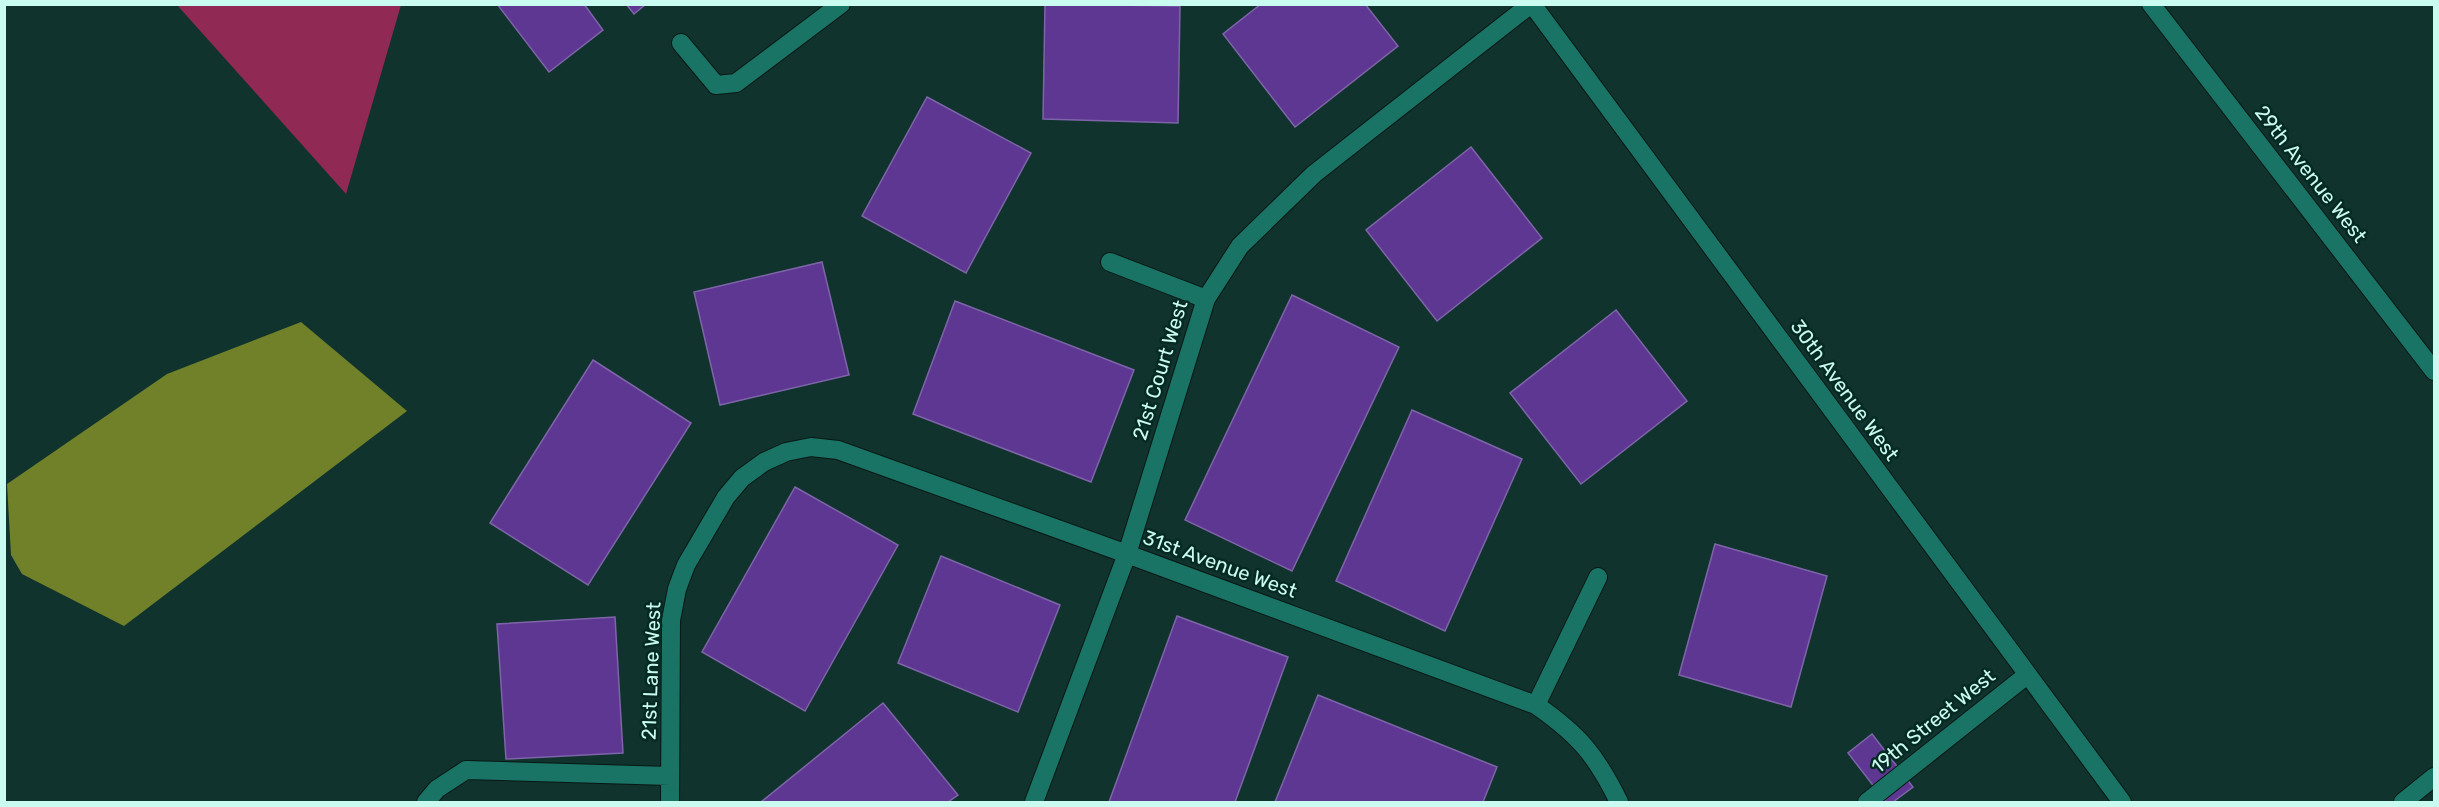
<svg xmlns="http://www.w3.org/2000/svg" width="2439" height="807" font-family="Rubik,sans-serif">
  <rect width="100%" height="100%" fill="#10332d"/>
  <!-- forest -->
  <path fill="#902953" d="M 177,5 L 401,5 L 346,194 Z"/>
  <!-- water -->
  <path fill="#70812a" d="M 301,322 L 407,411 L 124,626 L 22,574 L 11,555 L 7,484 L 167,374 Z"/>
  <!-- building -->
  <path fill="#5d3791" stroke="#7e65a9" stroke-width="1.5" d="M 497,4 L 584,4 L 603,30 L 549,72 Z
    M 626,4 L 646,4 L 634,14 Z
    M 1045,4 L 1180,6 L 1178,123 L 1043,119 Z
    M 1261,4 L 1365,4 L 1398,46 L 1295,127 L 1223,34 Z
    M 927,97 L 1031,153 L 966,273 L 862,216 Z
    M 1471,147 L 1542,238 L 1437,321 L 1366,230 Z
    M 822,262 L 849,375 L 720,405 L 694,292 Z
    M 1292,295 L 1399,347 L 1292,571 L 1185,520 Z
    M 955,301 L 1134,370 L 1091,482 L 913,414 Z
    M 1616,310 L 1687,401 L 1581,484 L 1510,393 Z
    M 593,360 L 691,423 L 588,585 L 490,523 Z
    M 1412,410 L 1522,459 L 1445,631 L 1336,581 Z
    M 795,487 L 898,545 L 805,711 L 702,652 Z
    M 1715,544 L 1827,576 L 1791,707 L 1679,675 Z
    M 941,556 L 1060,605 L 1018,712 L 898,663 Z
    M 1177,616 L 1288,657 L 1235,802 L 1109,802 Z
    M 615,617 L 623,753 L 506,759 L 497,624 Z
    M 1318,695 L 1497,767 L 1483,802 L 1275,802 Z
    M 883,703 L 958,795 L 948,802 L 761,802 Z
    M 1872,734 L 1913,787 L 1893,802 L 1886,802 L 1848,753 Z"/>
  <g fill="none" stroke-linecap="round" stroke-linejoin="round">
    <defs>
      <path id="minor" d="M 1532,4 L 2122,802
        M 2151,4 L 2434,371
        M 681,43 L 716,85 L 736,83 L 841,4
        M 1110,262 L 1206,299
        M 1536,705 L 1598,577
        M 426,802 L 437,789 L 466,770 L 670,776
        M 670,802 L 671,620 L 677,589 L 686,565 L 726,497 L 742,478 L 764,462 L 786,452 L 811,447 L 838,450 L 1127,554 L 1536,705 C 1579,735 1596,755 1619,802
        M 1034,802 L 1127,554 L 1206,299 L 1240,246 L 1314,174 L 1531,4
        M 1867,802 L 2027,675
        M 2403,802 L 2434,777"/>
    </defs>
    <!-- minor casing -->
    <use href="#minor" stroke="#091815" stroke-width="20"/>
    <!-- minor -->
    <use href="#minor" stroke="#197466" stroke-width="18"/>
  </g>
  <g text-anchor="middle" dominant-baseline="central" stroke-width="5" stroke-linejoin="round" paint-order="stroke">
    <!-- street labels -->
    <g font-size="20" fill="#cafbf0" stroke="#052923">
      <text transform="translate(2311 174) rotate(52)">29th Avenue West</text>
      <text transform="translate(1160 370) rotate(-73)">21st Court West</text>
      <text transform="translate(1845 390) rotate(54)">30th Avenue West</text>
      <text transform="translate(1220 564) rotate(20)">31st Avenue West</text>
      <text transform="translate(651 671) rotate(-88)">21st Lane West</text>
      <text transform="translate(1933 721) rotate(-39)">19th Street West</text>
    </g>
  </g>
  <!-- border -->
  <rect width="2439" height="807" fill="none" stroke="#cafbf0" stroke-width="12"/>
</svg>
